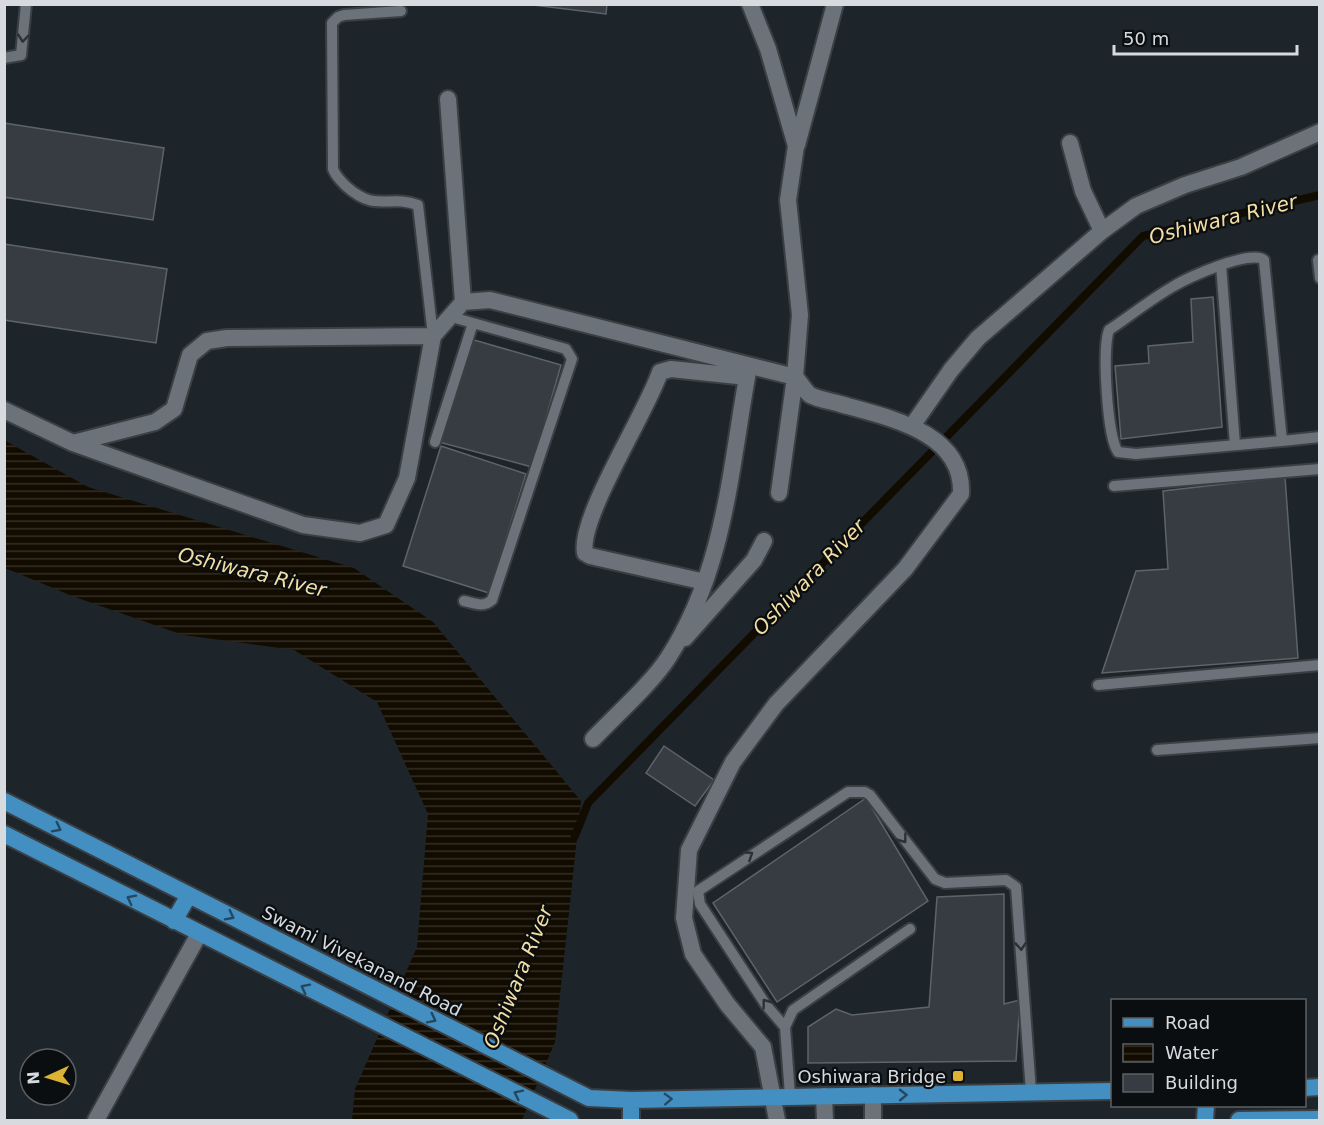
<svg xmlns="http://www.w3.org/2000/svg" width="1324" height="1125" font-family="'DejaVu Sans',sans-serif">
  <defs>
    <pattern id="water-rules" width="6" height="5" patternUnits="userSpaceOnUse" patternTransform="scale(1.5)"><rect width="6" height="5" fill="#120b00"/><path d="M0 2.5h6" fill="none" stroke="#342e25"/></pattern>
  </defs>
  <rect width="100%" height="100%" fill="#1e252a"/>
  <!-- water -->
  <path fill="url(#water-rules)" d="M 4,440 L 88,487 L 354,568 L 433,622 L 581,801 L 555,1042 L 522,1120 L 352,1120 L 355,1089 L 417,947 L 428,814 L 377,702 L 294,650 L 183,635 L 72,596 L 5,568 Z"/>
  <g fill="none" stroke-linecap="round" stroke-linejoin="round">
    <!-- stream -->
    <path stroke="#120b00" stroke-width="8" d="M 575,836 L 588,803 L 1143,236 L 1320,195"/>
  </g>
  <!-- building -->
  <path fill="#363c42" stroke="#5c646a" stroke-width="1.5" d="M 525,4 L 607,4 L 606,14 Z
    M 4,123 L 164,148 L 153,220 L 4,197 Z
    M 4,244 L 167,269 L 156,343 L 4,320 Z
    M 1213,297 L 1222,427 L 1121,439 L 1115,366 L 1149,363 L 1148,346 L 1193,342 L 1191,299 Z
    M 474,340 L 561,365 L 532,467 L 439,442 Z
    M 441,446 L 526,474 L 489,593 L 403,566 Z
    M 1285,477 L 1298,658 L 1102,673 L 1136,571 L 1168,569 L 1163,491 Z
    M 664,746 L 714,780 L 695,806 L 646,773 Z
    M 866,798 L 928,901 L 777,1002 L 713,903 Z
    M 1004,894 L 1004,1004 L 1020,1000 L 1016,1061 L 808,1063 L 808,1027 L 836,1009 L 852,1015 L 929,1007 L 937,897 Z"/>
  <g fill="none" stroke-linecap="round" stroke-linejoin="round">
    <defs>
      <path id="service" d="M 401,11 L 344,15 L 338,17 L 332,23 L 333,169 C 336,177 341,181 347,187 C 377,213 388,194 418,205 L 433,336
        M 4,58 L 21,55 L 26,4
        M 1318,260 L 1320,278
        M 1221,265 L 1235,445
        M 448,316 L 566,349 L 572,359 L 492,600 C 483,608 474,603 464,601
        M 1282,441 L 1264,260 C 1252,249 1188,277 1174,286 C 1151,299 1130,316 1109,330 C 1102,348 1107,437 1118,452 L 1136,454 L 1282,441 L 1320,437
        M 435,442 L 473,323
        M 1114,486 L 1320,469
        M 1098,685 L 1320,665
        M 1157,750 L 1320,738
        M 785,1027 L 793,1010 L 910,929
        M 790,1096 L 785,1027 L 766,1005 L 700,904 L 698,891 L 848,792 L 865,792 L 870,795 L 935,879 L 945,883 L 1006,880 L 1016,887 L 1031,1092"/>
      <path id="minor" d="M 750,4 L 768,49 L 796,146 L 788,200 L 800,315 L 795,377 L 779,493
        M 448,99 L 463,302
        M 1070,143 L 1083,191 L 1102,231
        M 797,145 L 835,4
        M 4,410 L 73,443 L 303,525 L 360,533 L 386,525 L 407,478 L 433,336 L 463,302 L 490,300 L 795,377 C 800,382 805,391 810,395 C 818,399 829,401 837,403 C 884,417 964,430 961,494 L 905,569 L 776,704 L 733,762 L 689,850 L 684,918 L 693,954 L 727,1004 L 763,1047 L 777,1120
        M 912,426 L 951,370 L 978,338 L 1102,231 L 1136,206 L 1185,185 L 1241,167 L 1320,132
        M 73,443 L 155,422 L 174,409 L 190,355 L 207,341 L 227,338 L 433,336
        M 705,582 L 590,556 L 585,553 C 578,518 647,412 660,372 L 671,369 L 747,377
        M 685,638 L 754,560 L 764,541
        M 593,739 C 615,716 652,683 668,658 C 726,568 730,468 749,366
        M 96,1120 L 199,934"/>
      <path id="tertiary" d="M 824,1096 L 825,1120
        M 873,1120 L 873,1095"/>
      <path id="primary" d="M 4,801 L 589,1098 L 631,1100 L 1112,1091
        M 4,834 L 570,1120
        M 174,921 L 189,895
        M 1304,1088 L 1320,1087
        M 631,1120 L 631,1100
        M 1205,1120 L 1206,1106
        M 1239,1120 L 1320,1119"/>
    </defs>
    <!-- service casing -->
    <use href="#service" stroke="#3a3f44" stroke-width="14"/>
    <!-- minor casing -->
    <use href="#minor" stroke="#3a3f44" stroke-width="20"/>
    <!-- tertiary casing -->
    <use href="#tertiary" stroke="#3a3f44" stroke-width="20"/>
    <!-- primary casing -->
    <use href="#primary" stroke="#3a3f44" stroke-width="20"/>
    <!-- service -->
    <use href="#service" stroke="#6b7279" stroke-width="10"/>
    <!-- minor -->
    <use href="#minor" stroke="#6b7279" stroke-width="16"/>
    <!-- tertiary -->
    <use href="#tertiary" stroke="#6b7279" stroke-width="16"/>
    <!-- primary -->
    <use href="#primary" stroke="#438fc2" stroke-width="16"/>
  </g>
  <!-- one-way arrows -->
  <defs><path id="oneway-chevron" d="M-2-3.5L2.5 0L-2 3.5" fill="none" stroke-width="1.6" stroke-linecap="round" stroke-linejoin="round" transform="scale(1.5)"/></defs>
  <g stroke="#2d3135">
    <use href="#oneway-chevron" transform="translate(23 38) rotate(96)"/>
    <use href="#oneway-chevron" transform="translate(903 839) rotate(53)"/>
    <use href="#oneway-chevron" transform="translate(749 855) rotate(-33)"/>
    <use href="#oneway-chevron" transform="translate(1021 946) rotate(86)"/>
    <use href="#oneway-chevron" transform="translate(766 1003) rotate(-127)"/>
  </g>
  <g stroke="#244860">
    <use href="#oneway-chevron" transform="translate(57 828) rotate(27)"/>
    <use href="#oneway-chevron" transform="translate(131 899) rotate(-153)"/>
    <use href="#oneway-chevron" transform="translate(230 916) rotate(27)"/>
    <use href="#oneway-chevron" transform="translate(305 988) rotate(-153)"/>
    <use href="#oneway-chevron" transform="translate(432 1019) rotate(27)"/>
    <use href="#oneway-chevron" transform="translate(518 1094) rotate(-154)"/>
    <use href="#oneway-chevron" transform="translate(903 1095) rotate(-1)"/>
    <use href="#oneway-chevron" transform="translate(668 1099) rotate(-2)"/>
  </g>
  <!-- markers -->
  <rect fill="#dbb233" stroke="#0b0e10" stroke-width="2" x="952" y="1070" width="12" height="12" rx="3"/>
  <g text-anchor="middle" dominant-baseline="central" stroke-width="4.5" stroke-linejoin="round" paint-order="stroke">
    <!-- street labels -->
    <g font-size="18" fill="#d7dbdf" stroke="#0b0e10">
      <text transform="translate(362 961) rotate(27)">Swami Vivekanand Road</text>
    </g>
    <!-- poi labels -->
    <g font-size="18" fill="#d7dbdf" stroke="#0b0e10" text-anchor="end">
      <text x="946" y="1076">Oshiwara Bridge</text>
    </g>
    <!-- water labels -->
    <g font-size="20" font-style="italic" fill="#f3dea3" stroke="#0b0e10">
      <text transform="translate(1223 219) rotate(-14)">Oshiwara River</text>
      <text transform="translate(252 572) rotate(14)">Oshiwara River</text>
      <text transform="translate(809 577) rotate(-46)">Oshiwara River</text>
      <text transform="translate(518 977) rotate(-68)">Oshiwara River</text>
    </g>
  </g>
  <!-- border -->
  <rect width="1324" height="1125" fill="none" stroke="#d7dbdf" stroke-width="12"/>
  <!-- legend -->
  <rect x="1111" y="999" width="195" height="108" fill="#0b0e10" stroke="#5d6063" stroke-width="1.5"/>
  <rect x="1123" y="1018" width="30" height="9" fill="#438fc2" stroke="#5d6063" stroke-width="1.5"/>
  <text x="1165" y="1029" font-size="18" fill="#d7dbdf">Road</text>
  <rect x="1123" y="1044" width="30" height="18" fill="url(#water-rules)" stroke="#5d6063" stroke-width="1.5"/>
  <text x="1165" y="1059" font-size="18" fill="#d7dbdf">Water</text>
  <rect x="1123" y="1074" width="30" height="18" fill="#363c42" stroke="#5d6063" stroke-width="1.5"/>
  <text x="1165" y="1089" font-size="18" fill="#d7dbdf">Building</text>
  <!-- north arrow -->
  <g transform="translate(48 1077) rotate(266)"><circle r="28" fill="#0b0e10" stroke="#5d6063" stroke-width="1.5"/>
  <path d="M0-4.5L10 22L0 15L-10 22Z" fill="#dbb233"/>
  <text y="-9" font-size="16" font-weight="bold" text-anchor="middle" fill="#d7dbdf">N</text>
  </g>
  <!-- scale -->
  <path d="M1114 45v9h183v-9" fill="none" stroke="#d7dbdf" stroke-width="3"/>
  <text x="1123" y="45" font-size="18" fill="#d7dbdf" stroke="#0b0e10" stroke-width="4.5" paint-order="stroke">50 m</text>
</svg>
